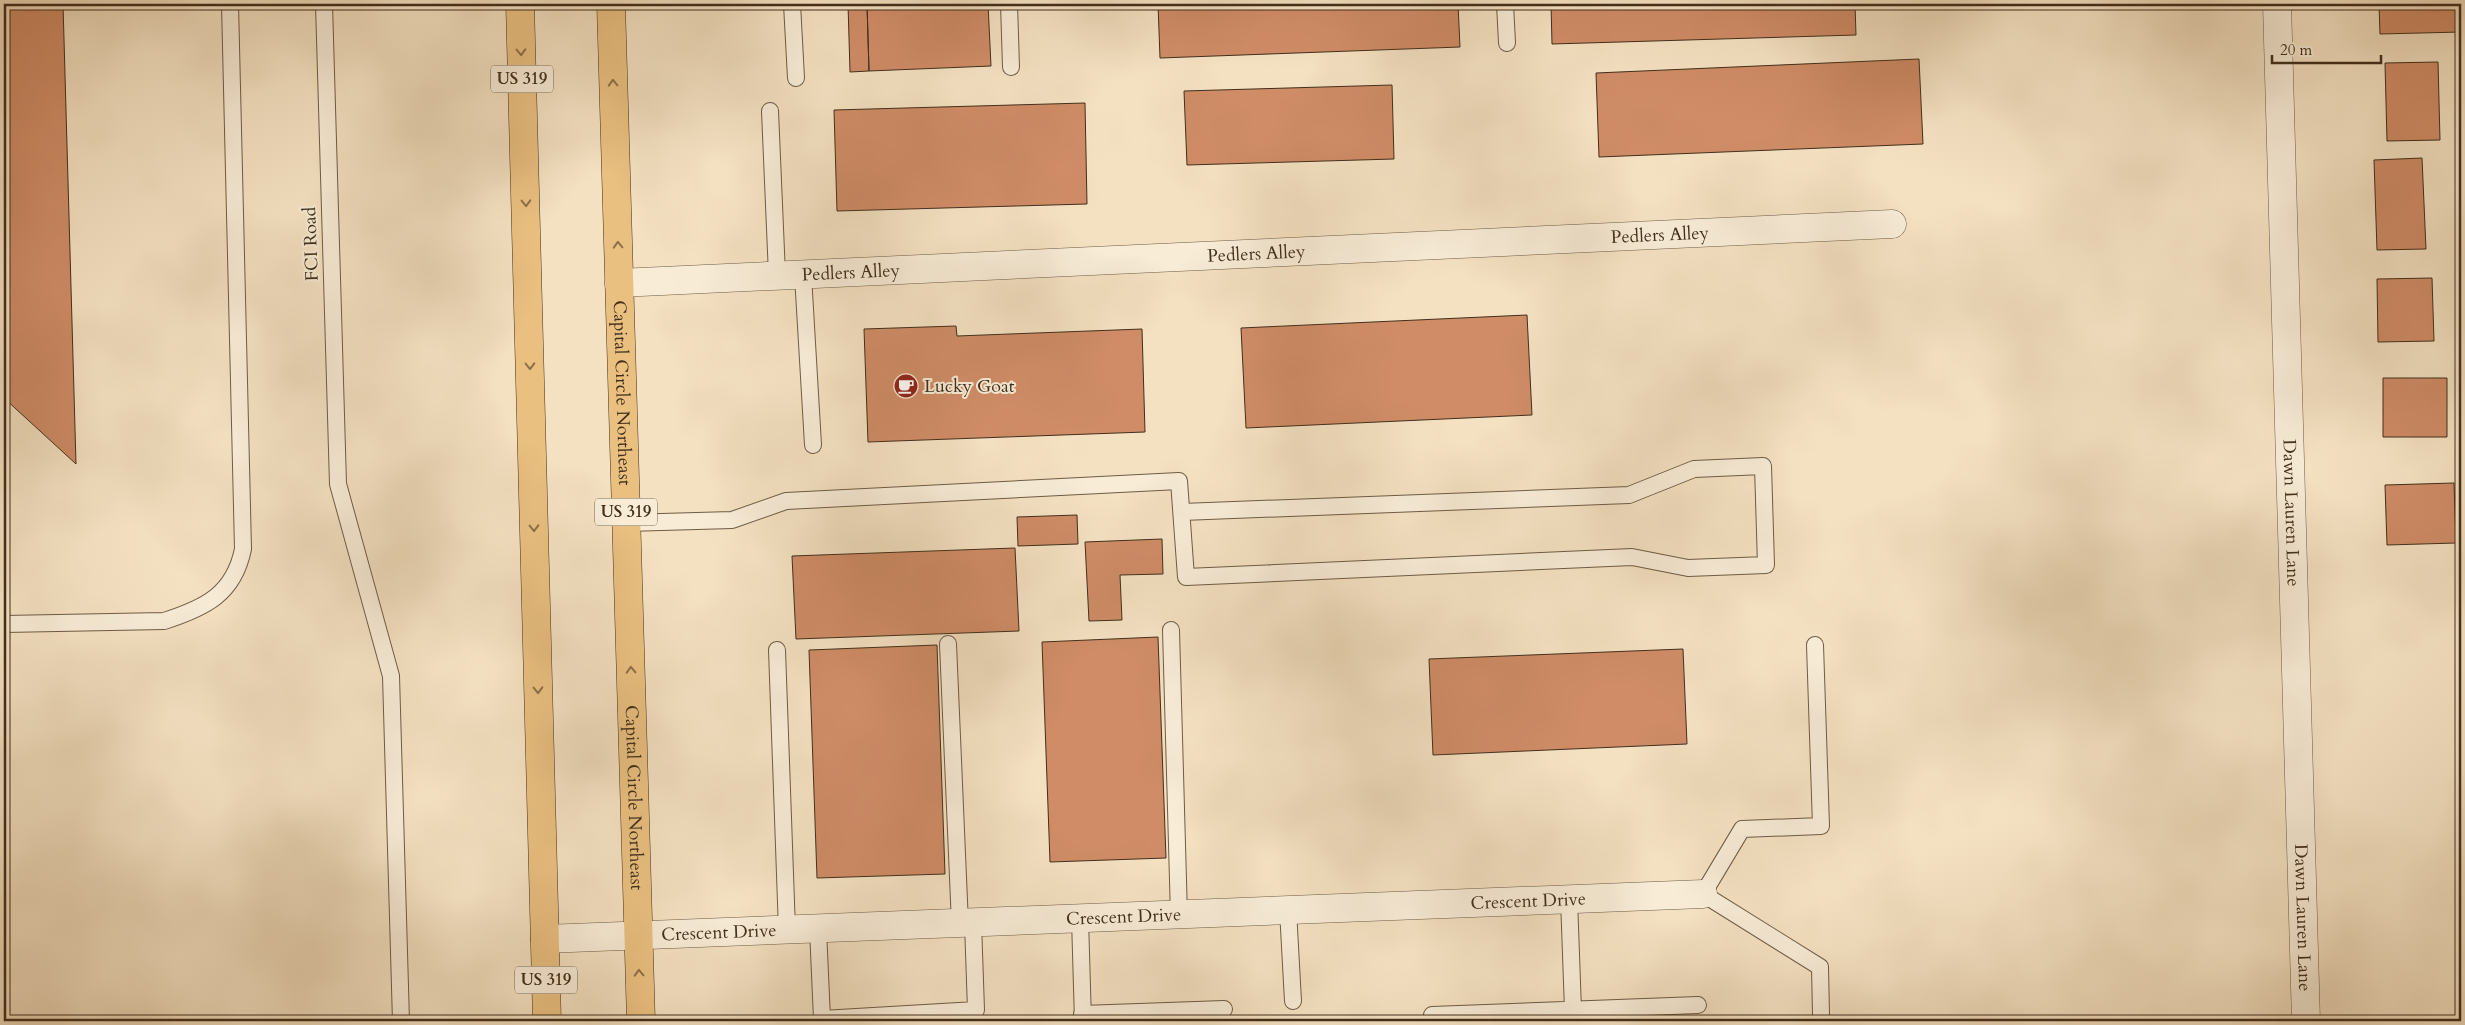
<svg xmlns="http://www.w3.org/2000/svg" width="2465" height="1025" font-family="Cardo,serif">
  <rect width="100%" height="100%" fill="#f4e1c2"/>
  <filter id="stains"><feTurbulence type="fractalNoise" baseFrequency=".004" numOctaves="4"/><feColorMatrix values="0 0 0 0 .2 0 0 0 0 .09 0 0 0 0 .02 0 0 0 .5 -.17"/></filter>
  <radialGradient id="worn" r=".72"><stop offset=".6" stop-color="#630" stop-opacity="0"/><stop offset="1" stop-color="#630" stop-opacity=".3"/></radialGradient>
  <!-- building -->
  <path fill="#cf8c67" stroke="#412f1b" d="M 4,4 L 63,4 L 76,464 L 4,398 Z
    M 848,4 L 867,4 L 869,71 L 850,72 Z
    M 867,4 L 988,4 L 991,66 L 869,71 Z
    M 1158,4 L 1458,4 L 1460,47 L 1160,58 Z
    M 1551,4 L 1855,4 L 1856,35 L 1552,44 Z
    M 2379,4 L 2461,4 L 2461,32 L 2380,34 Z
    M 1919,59 L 1923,144 L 1599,157 L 1596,73 Z
    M 2438,62 L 2440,140 L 2387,141 L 2385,63 Z
    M 1392,85 L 1394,159 L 1187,165 L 1184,91 Z
    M 1085,103 L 1087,204 L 837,211 L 834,110 Z
    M 2422,158 L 2426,249 L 2377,250 L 2374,160 Z
    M 2432,278 L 2434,341 L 2378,342 L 2377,279 Z
    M 1527,315 L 1532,415 L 1246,428 L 1241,328 Z
    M 956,326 L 957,336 L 1142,329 L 1145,432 L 868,442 L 864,329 Z
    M 2383,378 L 2447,378 L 2447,437 L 2383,437 Z
    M 2454,483 L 2456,543 L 2387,545 L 2385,485 Z
    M 1077,515 L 1078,544 L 1018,546 L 1017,517 Z
    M 1162,539 L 1163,574 L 1120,575 L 1122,620 L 1089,621 L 1085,542 Z
    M 1015,548 L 1019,631 L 796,639 L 792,556 Z
    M 1158,637 L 1166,858 L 1050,862 L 1042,642 Z
    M 937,645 L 945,874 L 817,878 L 809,650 Z
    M 1683,649 L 1687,744 L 1433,755 L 1429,659 Z"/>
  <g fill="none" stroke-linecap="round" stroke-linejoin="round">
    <defs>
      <path id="lane" d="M 324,4 L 338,484 L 391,676 L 401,1021
        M 792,4 L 796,78
        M 1009,4 L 1011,67
        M 1505,4 L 1507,43
        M 770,111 L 777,275
        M 803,275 L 813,445
        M 626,523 L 732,520 L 786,501 L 1179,481 L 1186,577 L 1632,557 L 1688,568 L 1766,565 L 1763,466 L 1694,469 L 1629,495 L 1182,512
        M 4,624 L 164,621 C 205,608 234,594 243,549 L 230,4
        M 1171,630 L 1179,916
        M 948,644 L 960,924
        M 1815,645 L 1821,826 L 1742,829 L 1703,894 L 1820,967 L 1821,1014
        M 777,650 L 787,930
        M 1569,899 L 1573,1010
        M 1288,910 L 1293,1001
        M 1080,919 L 1083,1021
        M 818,929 L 822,1019 L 976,1010 L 973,923
        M 1082,1014 L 1224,1009
        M 1432,1015 L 1698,1005"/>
      <g id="street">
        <path id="s1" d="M 2277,4 L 2306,1021"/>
        <path id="s2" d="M 619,283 L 1892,224"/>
        <path id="s3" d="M 545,939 L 1703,894"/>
      </g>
      <g id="primary">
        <path d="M 520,4 L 547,1021"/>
        <path id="s4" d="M 611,4 L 641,1021"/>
      </g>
    </defs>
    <!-- lane casing -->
    <use href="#lane" stroke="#6e5c45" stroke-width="18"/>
    <!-- street casing -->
    <use href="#street" stroke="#6e5c45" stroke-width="29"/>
    <!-- primary casing -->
    <use href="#primary" stroke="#412f1b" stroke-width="29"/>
    <!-- lane -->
    <use href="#lane" stroke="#f8ecd7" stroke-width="16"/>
    <!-- street -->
    <use href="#street" stroke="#f8ecd7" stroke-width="28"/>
    <!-- primary -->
    <use href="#primary" stroke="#eac081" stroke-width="28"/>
  </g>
  <!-- one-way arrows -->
  <defs><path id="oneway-chevron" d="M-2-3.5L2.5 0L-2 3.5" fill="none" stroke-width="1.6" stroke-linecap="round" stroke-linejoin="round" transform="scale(1.25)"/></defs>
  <g stroke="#8d7049">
    <use href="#oneway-chevron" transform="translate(521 52) rotate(88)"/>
    <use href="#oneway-chevron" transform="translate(613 83) rotate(-92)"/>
    <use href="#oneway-chevron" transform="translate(526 203) rotate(89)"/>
    <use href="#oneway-chevron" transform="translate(618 245) rotate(-92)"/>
    <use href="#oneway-chevron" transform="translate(530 366) rotate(89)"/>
    <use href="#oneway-chevron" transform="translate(534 528) rotate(89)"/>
    <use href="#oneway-chevron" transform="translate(631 670) rotate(-92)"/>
    <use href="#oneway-chevron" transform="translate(538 690) rotate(89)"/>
    <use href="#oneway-chevron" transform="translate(639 973) rotate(-92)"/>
  </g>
  <!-- icons -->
  <defs>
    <symbol id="cafe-disc" viewBox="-11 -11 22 22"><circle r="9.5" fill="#8f2418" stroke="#f8ecd7"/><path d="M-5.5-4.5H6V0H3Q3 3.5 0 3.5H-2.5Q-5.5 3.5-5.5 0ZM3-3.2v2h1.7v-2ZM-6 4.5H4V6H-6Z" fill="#fff"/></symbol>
  </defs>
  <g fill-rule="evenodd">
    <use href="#cafe-disc" x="892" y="372" width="28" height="28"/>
  </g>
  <g text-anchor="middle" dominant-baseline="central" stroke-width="4" stroke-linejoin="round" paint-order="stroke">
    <!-- shield labels -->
    <g fill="#f8ecd7" stroke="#786853" stroke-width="1">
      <rect x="491" y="65.5" width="62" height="27" rx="4"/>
      <rect x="595" y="498.5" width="62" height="27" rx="4"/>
      <rect x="515" y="966.5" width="62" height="27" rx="4"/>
    </g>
    <g font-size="16" font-weight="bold" fill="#412f1b">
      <text x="522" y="79">US 319</text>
      <text x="626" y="512">US 319</text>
      <text x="546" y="980">US 319</text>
    </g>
    <!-- street labels -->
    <g font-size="18" fill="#412f1b" stroke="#f8ecd7">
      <text stroke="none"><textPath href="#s2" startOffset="1042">Pedlers Alley</textPath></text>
      <text transform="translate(311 244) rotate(-92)">FCI Road</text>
      <text stroke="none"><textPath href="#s2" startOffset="638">Pedlers Alley</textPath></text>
      <text stroke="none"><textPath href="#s2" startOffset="232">Pedlers Alley</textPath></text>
      <text stroke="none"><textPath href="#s4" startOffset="389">Capital Circle Northeast</textPath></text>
      <text stroke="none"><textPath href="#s1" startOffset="509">Dawn Lauren Lane</textPath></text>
      <text stroke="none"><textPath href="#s4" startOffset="794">Capital Circle Northeast</textPath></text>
      <text stroke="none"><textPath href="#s3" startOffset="984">Crescent Drive</textPath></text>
      <text stroke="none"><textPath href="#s1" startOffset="914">Dawn Lauren Lane</textPath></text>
      <text stroke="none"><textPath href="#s3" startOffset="579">Crescent Drive</textPath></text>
      <text stroke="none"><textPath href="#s3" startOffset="174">Crescent Drive</textPath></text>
    </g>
    <!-- poi labels -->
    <g font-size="18" fill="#412f1b" stroke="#f8ecd7" text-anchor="start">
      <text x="924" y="386">Lucky Goat</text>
    </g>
  </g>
  <!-- margin -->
  <rect width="2465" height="1025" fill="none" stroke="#f4e1c2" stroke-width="20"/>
  <rect x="5" y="5" width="2455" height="1015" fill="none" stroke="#412f1b" stroke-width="2.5"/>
  <rect x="10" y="10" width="2445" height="1005" fill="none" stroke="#412f1b"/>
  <!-- scale -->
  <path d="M2272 55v8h109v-8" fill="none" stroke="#412f1b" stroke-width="2.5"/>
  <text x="2280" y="55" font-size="15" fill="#412f1b" stroke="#f8ecd7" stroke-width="4" paint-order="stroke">20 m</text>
  <rect width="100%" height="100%" filter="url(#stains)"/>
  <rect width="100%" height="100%" fill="url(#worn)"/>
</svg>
